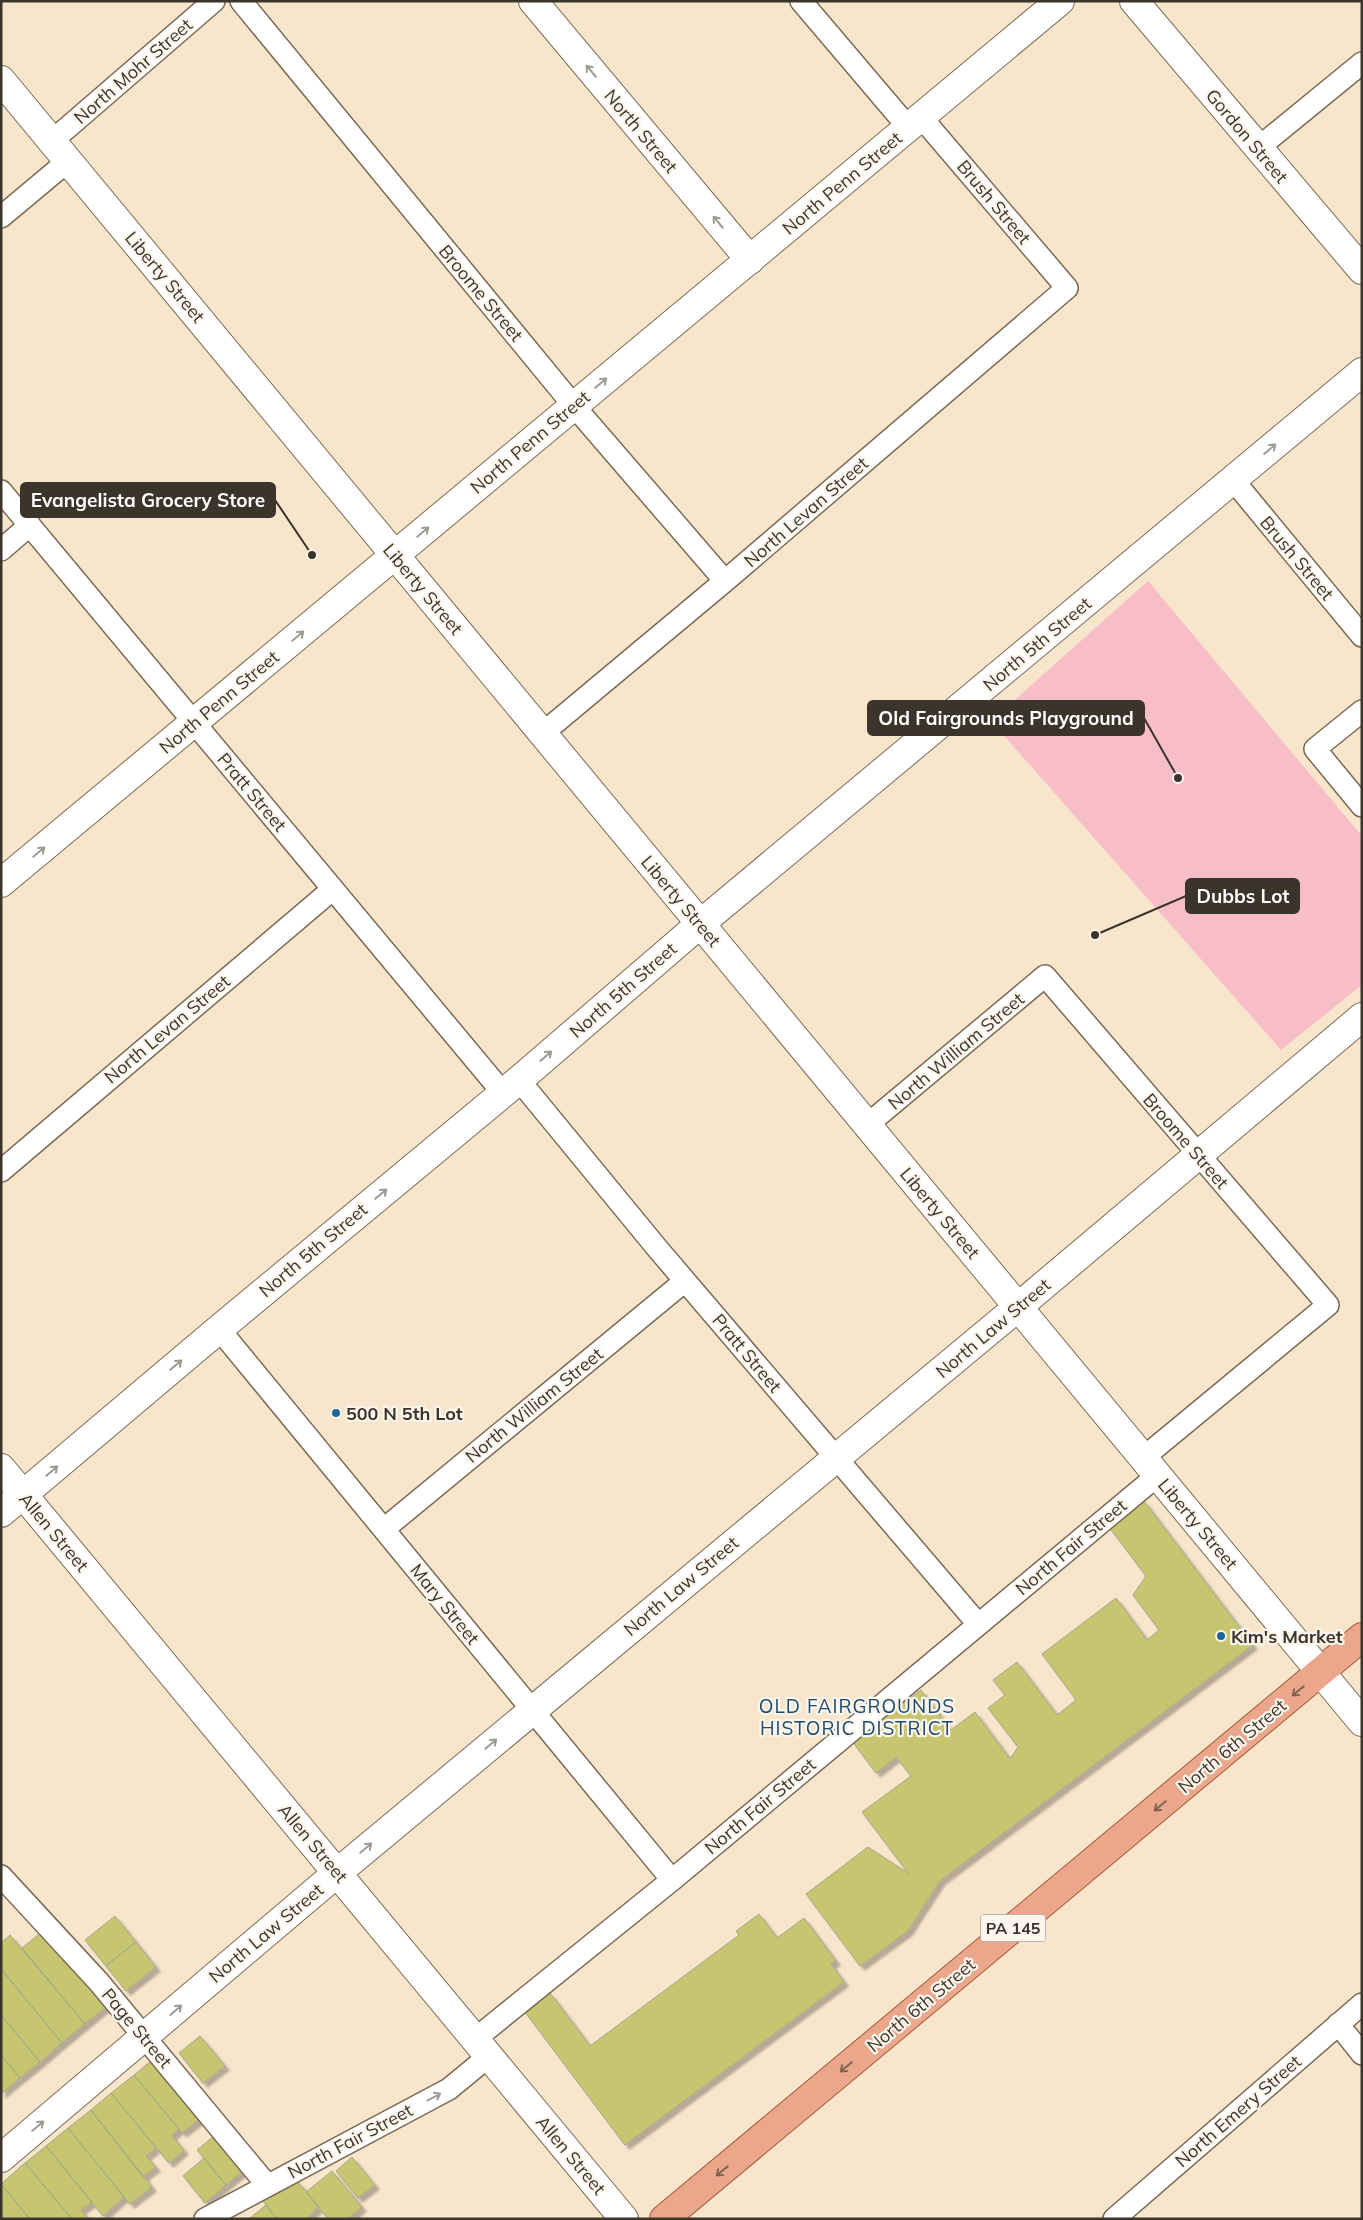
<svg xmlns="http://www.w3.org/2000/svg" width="1363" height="2220" font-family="Mulish,sans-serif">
  <defs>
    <filter id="shadow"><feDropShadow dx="4.5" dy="4.5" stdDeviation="1" flood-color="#0004"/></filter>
  </defs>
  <rect width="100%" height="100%" fill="#f8e6cc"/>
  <!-- green -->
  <path fill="#f7bec8" d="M 1148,581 L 1362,836 L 1362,985 L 1281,1050 L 991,721 Z"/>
  <!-- building -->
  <path fill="#c6c66f" stroke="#a5a68a" filter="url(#shadow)" d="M 1144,1501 L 1253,1645 L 940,1881 L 908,1931 L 860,1966 L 806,1894 L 868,1847 L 908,1873 L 862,1812 L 911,1776 L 896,1757 L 876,1773 L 852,1741 L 921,1690 L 951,1730 L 975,1712 L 1010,1759 L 1018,1747 L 988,1708 L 1005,1695 L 993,1680 L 1017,1662 L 1057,1715 L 1076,1700 L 1042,1654 L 1116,1598 L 1147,1640 L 1159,1630 L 1133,1595 L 1146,1576 L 1109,1527 Z
    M 759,1914 L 777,1938 L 804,1918 L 836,1961 L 831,1964 L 844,1982 L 625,2145 L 525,2012 L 550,1993 L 590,2046 L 739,1935 L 736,1931 Z
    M 115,1916 L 136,1942 L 106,1966 L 85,1940 Z
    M 44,1930 L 107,2006 L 85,2024 L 22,1948 Z
    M 10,1935 L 85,2024 L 62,2043 L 1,1969 L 1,1943 Z
    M 136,1942 L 156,1967 L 126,1991 L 106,1966 Z
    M 1,1969 L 62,2043 L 40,2062 L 1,2015 Z
    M 1,2015 L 40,2062 L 20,2078 L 1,2055 Z
    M 200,2036 L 225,2066 L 203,2083 L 179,2053 Z
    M 1,2055 L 20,2078 L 1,2094 Z
    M 158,2055 L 206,2114 L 182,2133 L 134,2075 Z
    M 134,2075 L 179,2129 L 172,2136 L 184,2150 L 169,2163 L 111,2093 Z
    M 111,2093 L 156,2148 L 146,2156 L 156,2167 L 143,2177 L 91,2110 Z
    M 91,2110 L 152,2187 L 130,2204 L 68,2128 Z
    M 225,2127 L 254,2162 L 226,2185 L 197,2150 Z
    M 68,2128 L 124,2197 L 103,2216 L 46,2146 Z
    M 46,2146 L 92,2202 L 81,2210 L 87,2218 L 86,2219 L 72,2219 L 25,2163 Z
    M 352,2157 L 375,2185 L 358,2198 L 336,2171 Z
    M 204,2158 L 226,2185 L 205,2203 L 183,2176 Z
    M 25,2163 L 72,2219 L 30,2219 L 1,2184 Z
    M 332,2171 L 362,2207 L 348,2219 L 328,2219 L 306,2192 Z
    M 298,2182 L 319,2207 L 306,2219 L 277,2219 L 262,2200 Z
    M 1,2184 L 30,2219 L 1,2219 Z
    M 266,2205 L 277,2219 L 249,2219 Z"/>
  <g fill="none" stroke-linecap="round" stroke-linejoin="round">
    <defs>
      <path id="service" d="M 241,1 L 574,406 L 725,581
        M 801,1 L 908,127
        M 52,141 L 214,1
        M 1258,148 L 1362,63
        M 1,217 L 68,161
        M 1233,480 L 1362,636
        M 1,491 L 503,1093
        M 1,550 L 30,525
        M 1362,711 L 1315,749 L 1362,806
        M 543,733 L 725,581 L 1067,288 L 921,117
        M 519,1080 L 657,1248 L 978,1624
        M 867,1125 L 1045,976 L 1328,1305 L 1143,1458
        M 1,1171 L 333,889
        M 219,1329 L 672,1880
        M 384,1529 L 685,1281
        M 1,1876 L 98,1981 L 267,2185
        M 1338,2024 L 1362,2054
        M 475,2039 L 672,1880 L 1158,1475
        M 205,2219 L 449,2089 L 489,2056
        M 1114,2219 L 1362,2004"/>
      <path id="minor" d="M 533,1 L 750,260
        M 1,80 L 1362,1722
        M 1,883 L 1060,1
        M 1,1513 L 219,1329 L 519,1080 L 700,924 L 1362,372
        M 1,2158 L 337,1873 L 1018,1307 L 1362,1017"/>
      <path id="tertiary" d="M 1134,1 L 1362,270
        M 1,1468 L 624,2219"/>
      <path id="primary" d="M 664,2219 L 1362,1637"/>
    </defs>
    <!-- service casing -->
    <use href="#service" stroke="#7b6a54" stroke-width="24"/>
    <!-- minor casing -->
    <use href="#minor" stroke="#7b6a54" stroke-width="30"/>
    <!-- tertiary casing -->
    <use href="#tertiary" stroke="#7b6a54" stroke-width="30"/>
    <!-- primary casing -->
    <use href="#primary" stroke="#a55938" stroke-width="30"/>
    <!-- service -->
    <use href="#service" stroke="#fff" stroke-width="21"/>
    <!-- minor -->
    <use href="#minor" stroke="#fff" stroke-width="28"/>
    <!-- tertiary -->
    <use href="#tertiary" stroke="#fff" stroke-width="28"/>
    <!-- primary -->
    <use href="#primary" stroke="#eba78c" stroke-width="28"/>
  </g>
  <!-- one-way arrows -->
  <defs><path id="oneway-shaft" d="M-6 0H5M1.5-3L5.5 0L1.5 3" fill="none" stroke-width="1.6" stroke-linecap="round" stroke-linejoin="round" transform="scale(1.25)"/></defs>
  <g stroke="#9d9a94">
    <use href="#oneway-shaft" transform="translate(591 71) rotate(-130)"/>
    <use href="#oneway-shaft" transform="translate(718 222) rotate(-130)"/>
    <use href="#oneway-shaft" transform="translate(601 383) rotate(-40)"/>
    <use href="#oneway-shaft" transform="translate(1270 449) rotate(-40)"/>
    <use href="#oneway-shaft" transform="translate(423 532) rotate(-40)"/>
    <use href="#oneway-shaft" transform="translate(298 636) rotate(-40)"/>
    <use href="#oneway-shaft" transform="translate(39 852) rotate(-40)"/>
    <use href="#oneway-shaft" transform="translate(546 1056) rotate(-41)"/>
    <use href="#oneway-shaft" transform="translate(381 1194) rotate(-40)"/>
    <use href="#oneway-shaft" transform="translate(176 1365) rotate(-40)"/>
    <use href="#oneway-shaft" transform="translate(52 1471) rotate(-40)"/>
    <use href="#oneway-shaft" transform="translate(491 1744) rotate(-40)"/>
    <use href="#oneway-shaft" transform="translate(366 1848) rotate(-40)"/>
    <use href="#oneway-shaft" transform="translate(176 2010) rotate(-41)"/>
    <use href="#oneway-shaft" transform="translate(434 2097) rotate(-28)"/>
    <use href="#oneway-shaft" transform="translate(38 2126) rotate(-40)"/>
  </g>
  <g stroke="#816251">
    <use href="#oneway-shaft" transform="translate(1298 1691) rotate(140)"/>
    <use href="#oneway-shaft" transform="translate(1160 1806) rotate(140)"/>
    <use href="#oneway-shaft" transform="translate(846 2067) rotate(140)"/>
    <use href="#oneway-shaft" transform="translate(722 2171) rotate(140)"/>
  </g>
  <!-- markers -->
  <g fill="#1b6598" stroke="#fcf5eb" stroke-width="2">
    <circle cx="336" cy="1413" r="5"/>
    <circle cx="1221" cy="1636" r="5"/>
  </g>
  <g text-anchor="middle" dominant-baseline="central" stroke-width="4.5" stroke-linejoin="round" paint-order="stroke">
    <!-- shield labels -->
    <rect fill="#fcf5eb" stroke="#756e64" stroke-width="1" x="980.5" y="1914.5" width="65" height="27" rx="4"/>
    <g font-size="16" font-weight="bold" fill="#3b342a">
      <text x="1013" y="1928">PA 145</text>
    </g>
    <!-- street labels -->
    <g font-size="18" fill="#3b342a" stroke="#fcf5eb">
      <text transform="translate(133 71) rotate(-41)">North Mohr Street</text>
      <text transform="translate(641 131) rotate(50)">North Street</text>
      <text transform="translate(1247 136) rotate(50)">Gordon Street</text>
      <text transform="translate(842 183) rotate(-40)">North Penn Street</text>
      <text transform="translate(994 202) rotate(50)">Brush Street</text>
      <text transform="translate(165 277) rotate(50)">Liberty Street</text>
      <text transform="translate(481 293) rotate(50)">Broome Street</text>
      <text transform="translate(530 442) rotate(-40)">North Penn Street</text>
      <text transform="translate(806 512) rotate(-41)">North Levan Street</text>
      <text transform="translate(1297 558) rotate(50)">Brush Street</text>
      <text transform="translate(423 589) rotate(50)">Liberty Street</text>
      <text transform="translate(1037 644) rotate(-40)">North 5th Street</text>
      <text transform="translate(219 702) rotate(-40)">North Penn Street</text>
      <text transform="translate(252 792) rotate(50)">Pratt Street</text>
      <text transform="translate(681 901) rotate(50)">Liberty Street</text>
      <text transform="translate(623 990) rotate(-41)">North 5th Street</text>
      <text transform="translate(167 1029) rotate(-40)">North Levan Street</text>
      <text transform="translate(956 1051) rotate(-40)">North William Street</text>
      <text transform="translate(1186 1141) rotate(49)">Broome Street</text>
      <text transform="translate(940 1213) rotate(50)">Liberty Street</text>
      <text transform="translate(313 1250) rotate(-40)">North 5th Street</text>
      <text transform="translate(993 1328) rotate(-40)">North Law Street</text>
      <text transform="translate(747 1353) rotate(50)">Pratt Street</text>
      <text transform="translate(534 1405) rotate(-39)">North William Street</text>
      <text transform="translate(1198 1524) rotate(50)">Liberty Street</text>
      <text transform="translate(54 1532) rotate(50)">Allen Street</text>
      <text transform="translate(1071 1547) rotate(-40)">North Fair Street</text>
      <text transform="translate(681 1586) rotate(-40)">North Law Street</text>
      <text transform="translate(445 1604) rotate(51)">Mary Street</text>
      <text transform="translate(1232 1746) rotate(-40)">North 6th Street</text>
      <text transform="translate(760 1806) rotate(-40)">North Fair Street</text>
      <text transform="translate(313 1843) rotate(50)">Allen Street</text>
      <text transform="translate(266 1933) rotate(-40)">North Law Street</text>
      <text transform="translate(921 2005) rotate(-40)">North 6th Street</text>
      <text transform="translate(137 2028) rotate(50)">Page Street</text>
      <text transform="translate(1238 2111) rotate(-41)">North Emery Street</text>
      <text transform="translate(350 2141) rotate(-28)">North Fair Street</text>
      <text transform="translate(571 2155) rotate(50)">Allen Street</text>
    </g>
    <!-- poi labels -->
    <g font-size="18" font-weight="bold" fill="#3b342a" stroke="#fcf5eb" text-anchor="start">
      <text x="346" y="1413">500 N 5th Lot</text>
      <text x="1231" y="1636">Kim's Market</text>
    </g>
    <!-- neighbourhood labels -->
    <g font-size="19" letter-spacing="1" fill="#194a6e" stroke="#fcf5eb">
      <text x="857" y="1706">OLD FAIRGROUNDS<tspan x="857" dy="22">HISTORIC DISTRICT</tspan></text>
    </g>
  </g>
  <!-- callouts -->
  <path fill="none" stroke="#3b342a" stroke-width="2" d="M312 555L275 500M1178 778L1144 718M1095 935L1186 896"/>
  <g fill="#3b342a" stroke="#fcf5eb" stroke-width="2">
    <circle cx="312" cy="555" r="5"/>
    <circle cx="1178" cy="778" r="5"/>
    <circle cx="1095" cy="935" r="5"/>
  </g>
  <g fill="#3b342a" stroke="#3b342a" stroke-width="2">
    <rect x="21" y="483" width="254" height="34" rx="5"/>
    <rect x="868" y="701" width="276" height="34" rx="5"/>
    <rect x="1186" y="879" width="113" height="34" rx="5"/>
  </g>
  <g font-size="19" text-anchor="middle" font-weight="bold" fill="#fff">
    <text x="148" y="507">Evangelista Grocery Store</text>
    <text x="1006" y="725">Old Fairgrounds Playground</text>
    <text x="1243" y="903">Dubbs Lot</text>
  </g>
  <!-- border -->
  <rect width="1363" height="2220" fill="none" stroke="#3b342a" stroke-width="5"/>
</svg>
